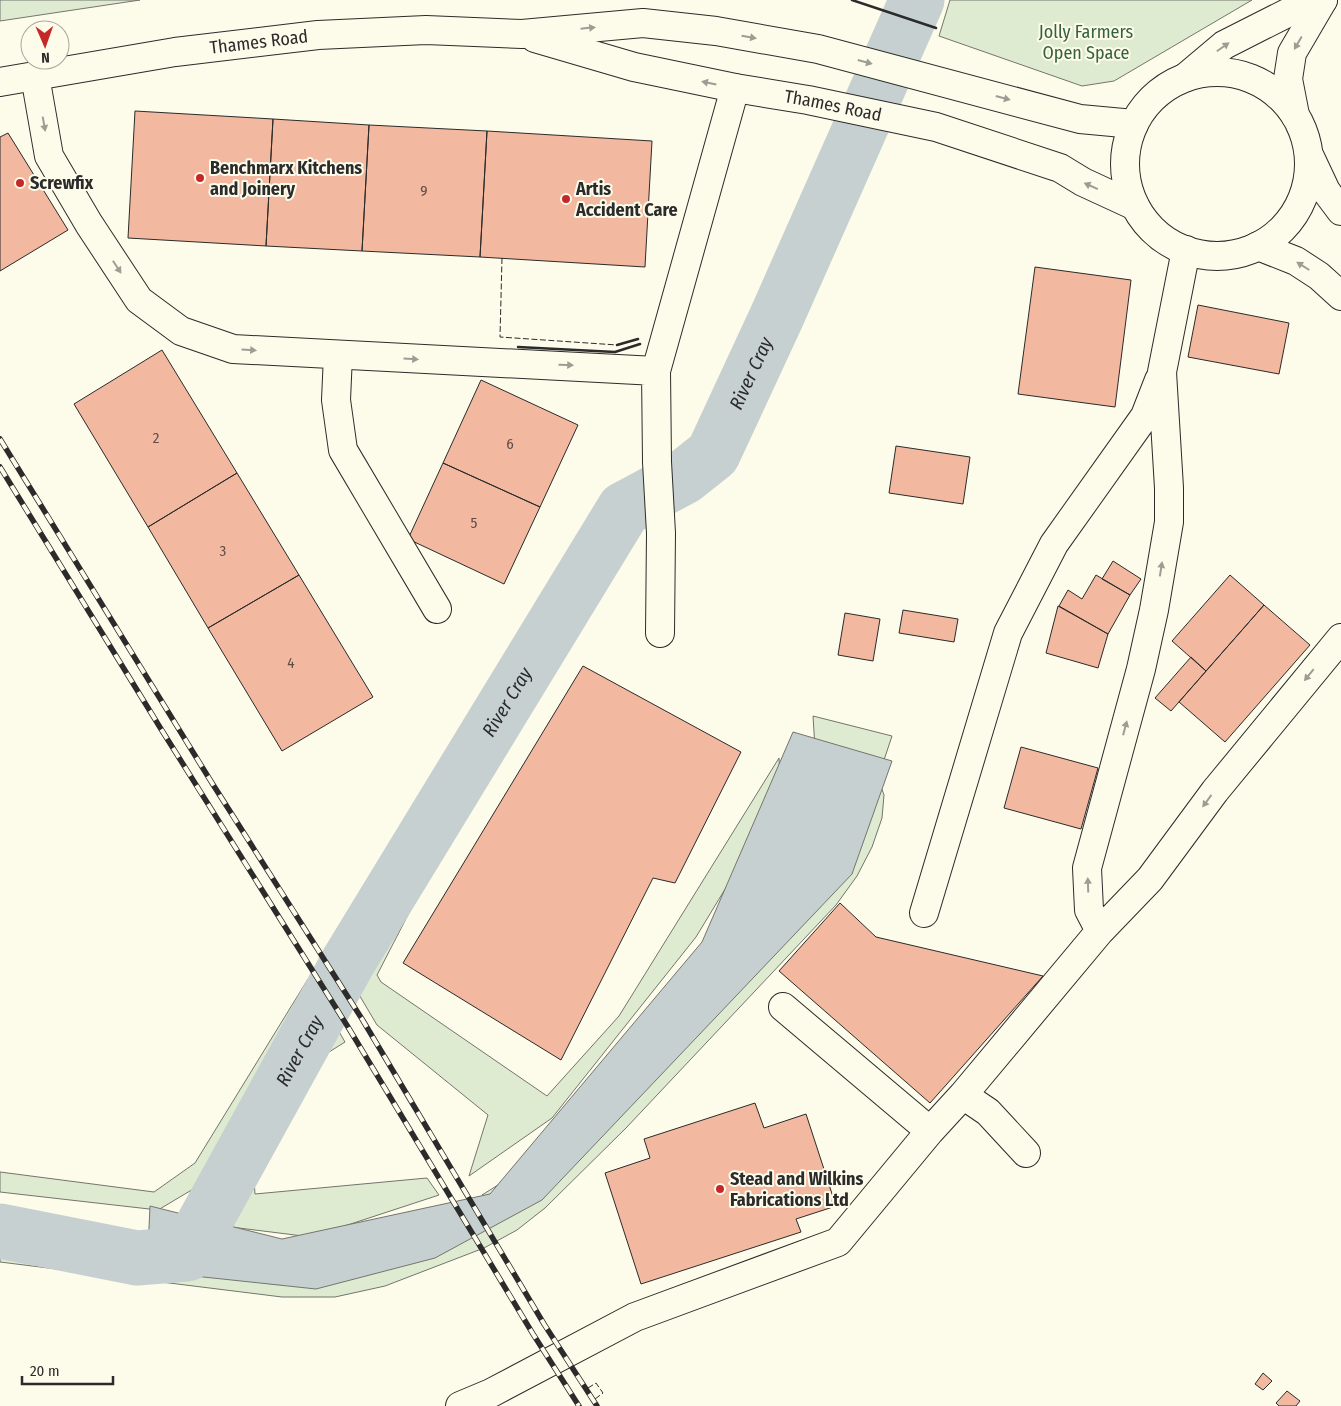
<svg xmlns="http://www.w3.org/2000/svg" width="1341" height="1406" font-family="'Fira Sans Condensed',sans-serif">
  <rect width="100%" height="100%" fill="#fdfbea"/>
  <!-- green -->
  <path fill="#deebd1" stroke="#74746e" d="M 0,0 L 140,0 L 0,21 Z
    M 950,0 L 1252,0 L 1114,81 L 1082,86 L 939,36 Z
    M 512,713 L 377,975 L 381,982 L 547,1096 L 619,1016 L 779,758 L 781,797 L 696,937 L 552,1118 L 469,1176 L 488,1115 L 377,1025 L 348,976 Z
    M 813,716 L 892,736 L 878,778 L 884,795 L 882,818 L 872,847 L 857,876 L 836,905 L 626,1128 L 545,1208 L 517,1230 L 484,1248 L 385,1286 L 335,1297 L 282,1297 L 0,1262 L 0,1242 L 249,1276 L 518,1204 L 482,1195 L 544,1156 L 821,843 Z
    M 308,979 L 195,1188 L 158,1210 L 0,1192 L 0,1172 L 154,1192 L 195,1163 Z
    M 326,1009 L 345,1042 L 297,1072 L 252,1152 L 255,1194 L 427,1178 L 439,1195 L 311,1237 L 199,1223 Z"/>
  <!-- water -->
  <path fill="#c7d0d0" stroke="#74746e" d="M 793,732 L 892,761 L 852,874 L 542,1200 L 435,1258 L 316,1289 L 147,1271 L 150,1206 L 282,1239 L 490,1194 L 702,942 Z"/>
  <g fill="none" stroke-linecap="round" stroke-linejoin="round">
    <!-- river -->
    <path stroke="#c7d0d0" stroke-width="55" id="s1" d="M 0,1231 L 137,1258 L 187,1254 L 348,962 L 624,509 L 684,477 L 713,454 L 777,316 L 917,0"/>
  </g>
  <!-- building -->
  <path fill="#f2b8a0" stroke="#2b2b2b" d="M 135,111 L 273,119 L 266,246 L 128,238 Z
    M 273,119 L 369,125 L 362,251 L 266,246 Z
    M 369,125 L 487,131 L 480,257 L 362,251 Z
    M 487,131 L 652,141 L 645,267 L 480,257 Z
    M 8,133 L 68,230 L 0,271 L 0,137 Z
    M 1035,267 L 1131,280 L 1115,407 L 1018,394 Z
    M 1198,305 L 1289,323 L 1279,374 L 1188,357 Z
    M 162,350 L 237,473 L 148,527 L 74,404 Z
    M 481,380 L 578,425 L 540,507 L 443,463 Z
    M 896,446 L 970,457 L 963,504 L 889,493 Z
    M 443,463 L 540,507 L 504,584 L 408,539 Z
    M 237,473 L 299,575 L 208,628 L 148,527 Z
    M 1113,561 L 1141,579 L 1130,595 L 1102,579 Z
    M 299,575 L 373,697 L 282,751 L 208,628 Z
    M 1096,575 L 1130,595 L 1108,634 L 1059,606 L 1068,590 L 1082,599 Z
    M 1230,575 L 1264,605 L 1206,671 L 1172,641 Z
    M 1264,605 L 1310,645 L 1225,742 L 1179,702 Z
    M 1058,606 L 1108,634 L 1098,668 L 1046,653 Z
    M 903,610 L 958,619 L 954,642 L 899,633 Z
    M 845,613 L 880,619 L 873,661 L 838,655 Z
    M 1191,657 L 1206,671 L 1171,711 L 1155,698 Z
    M 583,666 L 741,752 L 675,883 L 653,878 L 561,1060 L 403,963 Z
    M 1021,747 L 1098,768 L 1081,829 L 1004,808 Z
    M 840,903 L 876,937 L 1043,976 L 930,1103 L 779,971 Z
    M 755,1103 L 764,1128 L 806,1114 L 836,1206 L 796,1219 L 801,1232 L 641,1284 L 605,1173 L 650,1158 L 644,1139 Z
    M 1263,1373 L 1272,1381 L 1263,1390 L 1255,1384 Z
    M 1287,1391 L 1300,1401 L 1296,1406 L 1279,1406 L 1276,1403 Z"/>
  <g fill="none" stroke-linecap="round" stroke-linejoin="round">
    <defs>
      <path id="minor" d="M 35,76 L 49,156 L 89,224 L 139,300 L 181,331 L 233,349 L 656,371
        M 338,355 L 336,400 L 343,450 L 437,609
        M 660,633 L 661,533 L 657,462 L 656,371 L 735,88
        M 924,913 L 1008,633 L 1054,544 L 1145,416 L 1159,380
        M 1100,931 L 1089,910 L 1087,868 L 1141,669 L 1154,610 L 1169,522 L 1169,488 L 1162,372 L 1186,250
        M 783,1007 L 930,1131
        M 963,1095 L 988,1112 L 1026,1153
        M 460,1406 L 491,1393 L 635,1317 L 838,1242 L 930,1131 L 963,1095 L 1100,931 L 1150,879 L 1215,791 L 1341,638"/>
      <g id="major">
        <path id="s2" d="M 535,38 L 634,67 L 735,88 L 808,100 L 936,127 L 1060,168 L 1083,182 L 1135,206"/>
        <circle cx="1217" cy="164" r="92"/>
        <path d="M 1186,77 L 1224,45 L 1299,7 L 1323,0"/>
        <path id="s3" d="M 0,82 L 175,52 L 318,35 L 426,30 L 522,34 L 643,23 L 716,31 L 818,49 L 1080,119 L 1134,124"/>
        <path d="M 1295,115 L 1288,79 L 1292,53 L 1323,0"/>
        <path d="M 1310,157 L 1326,191 L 1341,211"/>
        <path d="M 1258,246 L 1296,261 L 1319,276 L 1341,296"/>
      </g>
    </defs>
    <!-- minor casing -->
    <use href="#minor" stroke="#2b2b2b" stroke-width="30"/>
    <!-- major casing -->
    <use href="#major" stroke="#2b2b2b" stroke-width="30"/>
    <!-- minor -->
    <use href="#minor" stroke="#fdfbea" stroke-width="28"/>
    <!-- major -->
    <use href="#major" stroke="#fdfbea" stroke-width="28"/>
    <defs>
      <path id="rail" d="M 0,439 L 212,783 L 362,1019 L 544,1324 L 597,1406
        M 0,467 L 161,729 L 348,1027 L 533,1334 L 579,1406"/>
    </defs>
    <!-- rail casing -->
    <use href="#rail" stroke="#2b2b2b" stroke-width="5.5"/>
    <!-- rail -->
    <use href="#rail" stroke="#fdfbea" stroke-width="4" stroke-dasharray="11" stroke-linecap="butt"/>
    <!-- fence -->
    <path stroke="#2b2b2b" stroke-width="1" stroke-dasharray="6 2.5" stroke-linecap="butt" d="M 502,258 L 500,337 L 617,345
      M 588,1388 L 596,1383 L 603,1393 L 595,1399"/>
    <!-- wall -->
    <path stroke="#2b2b2b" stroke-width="2.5" d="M 852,0 L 936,28
      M 617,345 L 638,339
      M 518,347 L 615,352 L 640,344"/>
  </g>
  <!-- one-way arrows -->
  <defs><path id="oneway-solid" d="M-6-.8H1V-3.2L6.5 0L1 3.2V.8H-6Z" transform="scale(1.25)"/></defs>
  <g fill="#9e9d94">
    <use href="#oneway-solid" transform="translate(588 28) rotate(-6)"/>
    <use href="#oneway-solid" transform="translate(749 37) rotate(10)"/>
    <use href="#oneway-solid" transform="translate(1298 43) rotate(120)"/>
    <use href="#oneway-solid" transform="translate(1223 47) rotate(-35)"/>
    <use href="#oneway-solid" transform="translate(865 62) rotate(15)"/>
    <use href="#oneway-solid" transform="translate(709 83) rotate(-168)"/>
    <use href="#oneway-solid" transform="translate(1003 98) rotate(15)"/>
    <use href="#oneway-solid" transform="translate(44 124) rotate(80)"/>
    <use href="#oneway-solid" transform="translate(1091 186) rotate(-156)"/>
    <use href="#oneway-solid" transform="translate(1303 266) rotate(-148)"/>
    <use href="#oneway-solid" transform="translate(117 267) rotate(57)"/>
    <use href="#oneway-solid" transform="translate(249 350) rotate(4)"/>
    <use href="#oneway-solid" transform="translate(411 359) rotate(3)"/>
    <use href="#oneway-solid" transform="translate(566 365) rotate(2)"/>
    <use href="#oneway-solid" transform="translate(1161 569) rotate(-81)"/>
    <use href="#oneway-solid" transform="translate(1309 675) rotate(129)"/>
    <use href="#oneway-solid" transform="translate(1125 728) rotate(-75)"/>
    <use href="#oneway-solid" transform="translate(1207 801) rotate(126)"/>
    <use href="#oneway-solid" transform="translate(1088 885) rotate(-92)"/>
  </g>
  <!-- markers -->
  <g fill="#c62828" stroke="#fdfbea" stroke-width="2">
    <circle cx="200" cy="178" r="5"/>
    <circle cx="20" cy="183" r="5"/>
    <circle cx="566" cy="199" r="5"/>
    <circle cx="720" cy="1189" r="5"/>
  </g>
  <g text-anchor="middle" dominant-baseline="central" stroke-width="4" stroke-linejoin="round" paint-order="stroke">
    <!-- number labels -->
    <g font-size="15" fill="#5d4e48">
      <text x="424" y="191">9</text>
      <text x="156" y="438">2</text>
      <text x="510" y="444">6</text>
      <text x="474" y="523">5</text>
      <text x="223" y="551">3</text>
      <text x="291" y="663">4</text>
    </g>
    <!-- park labels -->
    <g font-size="18" fill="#34623c" stroke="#fdfbea">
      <text x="1086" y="32">Jolly Farmers<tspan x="1086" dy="21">Open Space</tspan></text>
    </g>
    <!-- street labels -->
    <g font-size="18" fill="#2b2b2b" stroke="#fdfbea">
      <text stroke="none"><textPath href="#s3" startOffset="262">Thames Road</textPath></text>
      <text stroke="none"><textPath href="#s2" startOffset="306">Thames Road</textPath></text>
    </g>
    <!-- poi labels -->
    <g font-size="18" font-weight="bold" fill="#2b2b2b" stroke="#fdfbea" text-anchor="start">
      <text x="210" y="168">Benchmarx Kitchens<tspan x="210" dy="21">and Joinery</tspan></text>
      <text x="30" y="183">Screwfix</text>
      <text x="576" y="189">Artis<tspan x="576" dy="21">Accident Care</tspan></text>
      <text x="730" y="1179">Stead and Wilkins<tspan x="730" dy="21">Fabrications Ltd</tspan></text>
    </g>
    <!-- water labels -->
    <g font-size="19" font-style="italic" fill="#2b2b2b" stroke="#fdfbea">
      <text stroke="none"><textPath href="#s1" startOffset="1248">River Cray</textPath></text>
      <text stroke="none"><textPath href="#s1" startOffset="828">River Cray</textPath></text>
      <text stroke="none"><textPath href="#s1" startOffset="422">River Cray</textPath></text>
    </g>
  </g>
  <!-- north arrow -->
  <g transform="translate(45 45) rotate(178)"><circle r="24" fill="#fdfbea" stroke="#a9a89e"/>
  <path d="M0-4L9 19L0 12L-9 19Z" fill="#c62828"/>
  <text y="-8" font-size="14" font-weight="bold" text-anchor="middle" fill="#2b2b2b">N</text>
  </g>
  <!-- scale -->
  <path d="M22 1376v8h91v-8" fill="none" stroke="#2b2b2b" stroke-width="2.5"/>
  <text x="30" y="1376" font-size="15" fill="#2b2b2b" stroke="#fdfbea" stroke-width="4" paint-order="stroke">20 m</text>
</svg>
